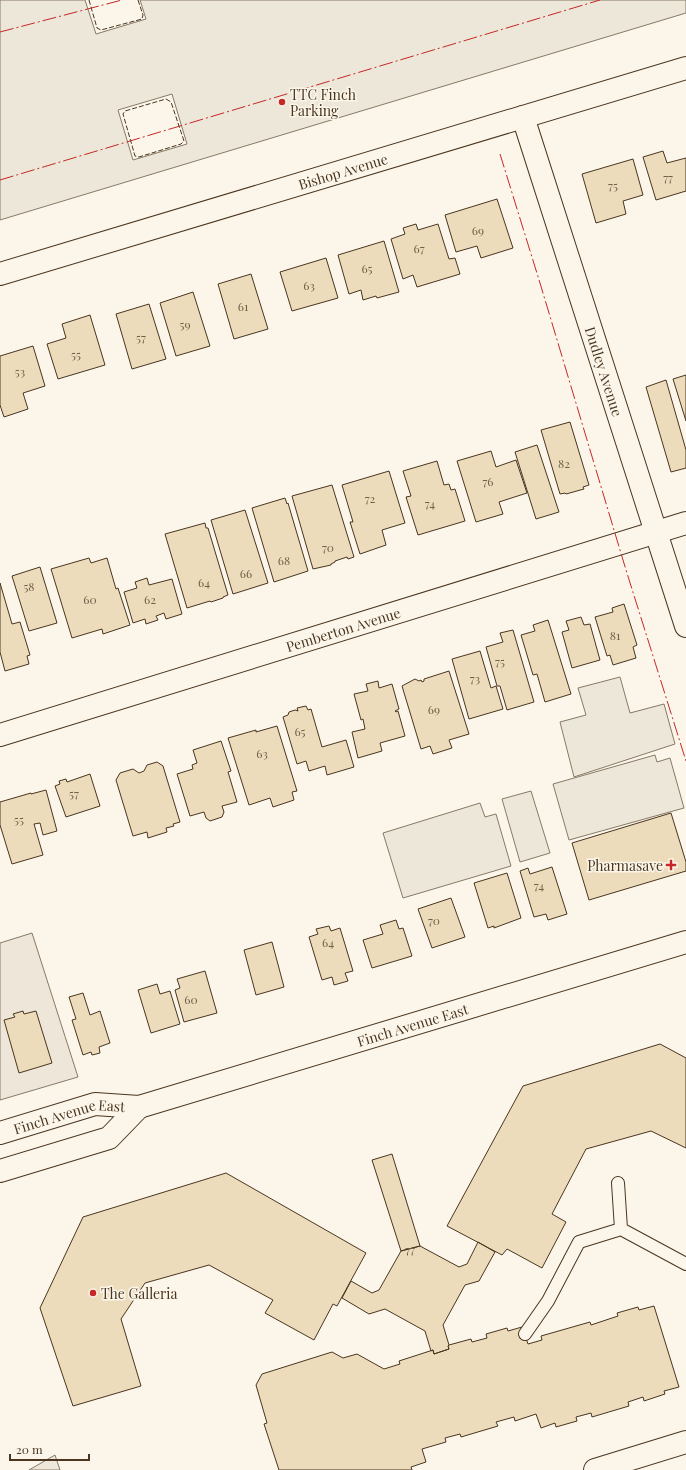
<svg xmlns="http://www.w3.org/2000/svg" width="686" height="1470" font-family="'Playfair Display',serif">
  <rect width="100%" height="100%" fill="#fbf6e9"/>
  <!-- green -->
  <path fill="#ede6d9" stroke="#887966" d="M 32,933 L 78,1077 L 0,1100 L 0,943 Z
    M 55,1455 L 60,1470 L 29,1470 Z"/>
  <!-- parking -->
  <path fill="#ede7d9" stroke="#887966" fill-rule="evenodd" d="M 0,0 L 85,0 L 96,34 L 146,19 L 140,0 L 686,0 L 686,13 L 0,220 ZM 172,94 L 187,144 L 133,160 L 118,110 Z
    M 620,677 L 630,713 L 664,704 L 675,744 L 574,777 L 560,722 L 586,715 L 578,688 Z
    M 655,755 L 657,762 L 670,758 L 684,808 L 569,840 L 553,784 Z
    M 531,791 L 550,853 L 520,862 L 502,799 Z
    M 480,803 L 485,817 L 496,814 L 511,866 L 403,898 L 383,833 Z"/>
  <!-- building -->
  <path fill="#ecdcbc" stroke="#4a3520" d="M 663,151 L 667,163 L 686,158 L 686,191 L 656,200 L 643,157 Z
    M 633,159 L 643,195 L 623,201 L 626,214 L 596,223 L 582,174 Z
    M 497,199 L 513,248 L 481,258 L 477,246 L 456,252 L 445,215 Z
    M 416,224 L 418,230 L 438,224 L 449,259 L 455,258 L 460,274 L 417,287 L 413,275 L 403,279 L 391,239 L 405,234 L 403,228 Z
    M 384,241 L 399,292 L 377,298 L 376,296 L 363,300 L 361,290 L 349,294 L 338,255 Z
    M 326,258 L 338,298 L 292,311 L 280,272 Z
    M 251,274 L 268,329 L 234,339 L 218,284 Z
    M 193,292 L 210,346 L 176,356 L 160,303 Z
    M 149,304 L 166,359 L 132,369 L 116,314 Z
    M 90,315 L 105,365 L 58,379 L 47,344 L 66,338 L 62,324 Z
    M 33,346 L 45,386 L 23,393 L 28,409 L 4,417 L 0,405 L 0,356 Z
    M 686,375 L 686,421 L 673,379 Z
    M 666,380 L 686,450 L 686,468 L 671,472 L 646,387 Z
    M 570,422 L 589,485 L 583,487 L 584,489 L 566,494 L 565,493 L 560,494 L 541,430 Z
    M 537,445 L 559,512 L 536,519 L 515,452 Z
    M 491,451 L 496,467 L 516,460 L 527,493 L 499,502 L 503,514 L 476,522 L 457,461 Z
    M 437,461 L 444,485 L 449,484 L 451,490 L 455,489 L 465,521 L 418,535 L 406,497 L 411,496 L 403,471 Z
    M 389,471 L 405,523 L 382,530 L 386,545 L 360,554 L 350,522 L 353,522 L 342,485 Z
    M 332,485 L 354,557 L 348,559 L 347,557 L 335,561 L 335,562 L 331,564 L 331,565 L 313,569 L 292,496 Z
    M 285,498 L 287,504 L 288,503 L 308,571 L 274,582 L 252,508 Z
    M 245,510 L 268,583 L 233,594 L 211,520 Z
    M 205,523 L 206,528 L 208,528 L 228,595 L 223,597 L 223,598 L 211,602 L 210,601 L 187,608 L 165,534 Z
    M 89,558 L 91,563 L 107,558 L 116,589 L 118,588 L 130,625 L 103,634 L 102,629 L 72,638 L 51,569 Z
    M 40,567 L 57,623 L 29,631 L 12,576 Z
    M 147,578 L 149,585 L 172,579 L 182,614 L 166,619 L 164,613 L 156,616 L 158,620 L 146,624 L 145,619 L 133,623 L 124,592 L 137,588 L 135,582 Z
    M 0,583 L 12,624 L 20,622 L 30,655 L 27,656 L 29,664 L 5,671 L 0,652 Z
    M 624,604 L 637,645 L 633,647 L 636,658 L 613,665 L 610,655 L 607,656 L 595,617 L 613,612 L 612,608 Z
    M 581,617 L 584,625 L 590,624 L 600,660 L 572,668 L 562,632 L 569,630 L 566,621 Z
    M 548,620 L 571,694 L 545,702 L 537,674 L 533,675 L 521,635 L 535,631 L 533,625 Z
    M 513,630 L 534,702 L 507,710 L 500,686 L 497,686 L 486,647 L 503,642 L 500,633 Z
    M 480,651 L 491,688 L 496,686 L 503,709 L 469,719 L 452,659 Z
    M 449,671 L 469,734 L 449,740 L 452,748 L 433,754 L 430,746 L 421,749 L 402,686 L 415,679 L 419,681 L 421,680 L 422,682 L 424,681 L 424,679 Z
    M 378,681 L 379,688 L 392,684 L 399,709 L 395,711 L 396,712 L 398,711 L 405,736 L 380,743 L 382,751 L 358,758 L 352,732 L 365,729 L 363,719 L 361,720 L 354,694 L 368,691 L 366,684 Z
    M 306,706 L 308,710 L 311,709 L 322,747 L 346,740 L 354,767 L 327,775 L 325,766 L 309,771 L 306,761 L 297,764 L 283,717 L 288,715 L 289,712 L 295,710 L 298,711 L 297,708 Z
    M 277,726 L 297,791 L 292,792 L 294,800 L 273,807 L 270,798 L 249,805 L 228,738 L 256,730 L 256,732 Z
    M 221,741 L 231,771 L 228,772 L 237,802 L 222,806 L 224,812 L 222,817 L 210,821 L 206,818 L 204,812 L 190,816 L 177,774 L 193,769 L 192,765 L 197,763 L 193,750 Z
    M 157,762 L 163,766 L 180,822 L 173,824 L 174,826 L 166,828 L 167,832 L 148,838 L 147,832 L 133,836 L 116,780 L 120,773 L 133,769 L 139,773 L 144,771 L 147,765 Z
    M 90,774 L 100,806 L 66,817 L 55,786 L 60,784 L 59,781 L 66,779 L 67,782 Z
    M 46,790 L 57,831 L 43,835 L 40,823 L 34,824 L 43,855 L 12,864 L 0,825 L 0,802 L 31,793 L 31,794 Z
    M 671,813 L 686,862 L 686,871 L 589,900 L 572,843 Z
    M 552,867 L 567,914 L 548,920 L 546,914 L 534,917 L 520,871 L 528,868 L 530,874 Z
    M 507,873 L 521,918 L 494,928 L 494,926 L 488,928 L 474,883 Z
    M 451,898 L 465,937 L 432,948 L 418,909 Z
    M 396,920 L 399,929 L 403,928 L 412,956 L 372,968 L 363,940 L 383,934 L 380,925 Z
    M 329,926 L 331,931 L 340,928 L 353,971 L 345,973 L 348,981 L 334,985 L 332,977 L 322,980 L 309,937 L 318,934 L 316,929 Z
    M 272,942 L 284,987 L 256,995 L 244,950 Z
    M 205,971 L 217,1013 L 184,1022 L 175,990 L 180,988 L 177,979 Z
    M 157,984 L 160,994 L 170,991 L 180,1024 L 151,1033 L 138,990 Z
    M 83,993 L 90,1015 L 100,1011 L 110,1043 L 99,1047 L 100,1053 L 92,1055 L 91,1052 L 83,1055 L 72,1020 L 76,1019 L 69,997 Z
    M 23,1011 L 24,1014 L 36,1011 L 52,1063 L 19,1073 L 4,1020 L 15,1017 L 13,1014 Z
    M 660,1044 L 686,1058 L 686,1148 L 651,1131 L 586,1149 L 552,1214 L 566,1222 L 542,1268 L 507,1249 L 502,1255 L 447,1226 L 523,1086 Z
    M 392,1154 L 420,1246 L 401,1251 L 372,1160 Z
    M 226,1173 L 366,1253 L 337,1306 L 333,1304 L 314,1340 L 265,1313 L 273,1300 L 209,1265 L 145,1283 L 121,1319 L 141,1386 L 73,1406 L 40,1308 L 83,1217 Z
    M 478,1242 L 495,1252 L 479,1281 L 465,1285 L 443,1325 L 449,1345 L 448,1346 L 449,1349 L 434,1354 L 433,1350 L 431,1351 L 425,1331 L 385,1309 L 369,1314 L 342,1298 L 351,1281 L 372,1293 L 379,1290 L 401,1251 L 420,1246 L 459,1267 L 467,1264 Z
    M 654,1306 L 679,1387 L 664,1391 L 665,1394 L 644,1401 L 643,1397 L 628,1402 L 629,1406 L 592,1417 L 591,1413 L 576,1417 L 577,1421 L 556,1427 L 555,1423 L 541,1428 L 536,1414 L 515,1421 L 514,1417 L 496,1422 L 498,1426 L 461,1437 L 460,1434 L 445,1438 L 446,1442 L 422,1449 L 426,1462 L 411,1467 L 412,1470 L 279,1470 L 264,1424 L 267,1423 L 256,1385 L 262,1374 L 332,1352 L 343,1358 L 357,1354 L 384,1369 L 400,1364 L 399,1361 L 433,1350 L 434,1354 L 449,1349 L 448,1346 L 449,1345 L 471,1339 L 472,1342 L 487,1338 L 486,1334 L 507,1328 L 508,1331 L 522,1327 L 528,1344 L 542,1340 L 541,1336 L 590,1322 L 591,1325 L 618,1316 L 617,1313 L 638,1307 L 639,1310 Z"/>
  <g fill="none" stroke-linecap="round" stroke-linejoin="round">
    <defs>
      <path id="lane" d="M 618,1183 L 621,1229
        M 525,1334 L 548,1301 L 579,1242 L 621,1229 L 686,1264"/>
      <g id="street">
        <path id="s1" d="M 523,117 L 686,626"/>
        <path id="s2" d="M 0,735 L 686,523"/>
        <path d="M 595,1470 L 686,1442"/>
      </g>
      <g id="secondary">
        <path id="s3" d="M 0,274 L 686,68"/>
        <path id="s4" d="M 0,1133 L 95,1104 L 139,1107 L 686,942"/>
        <path d="M 0,1171 L 109,1138 L 139,1107"/>
      </g>
    </defs>
    <!-- lane casing -->
    <use href="#lane" stroke="#4a3520" stroke-width="14"/>
    <!-- street casing -->
    <use href="#street" stroke="#4a3520" stroke-width="24"/>
    <!-- secondary casing -->
    <use href="#secondary" stroke="#4a3520" stroke-width="24"/>
    <!-- lane -->
    <use href="#lane" stroke="#fbf6e9" stroke-width="12"/>
    <!-- street -->
    <use href="#street" stroke="#fbf6e9" stroke-width="22"/>
    <!-- secondary -->
    <use href="#secondary" stroke="#fbf6e9" stroke-width="22"/>
    <!-- fence -->
    <path stroke="#4a3520" stroke-width="1" stroke-dasharray="5 2" stroke-linecap="butt" d="M 89,0 L 97,28 L 101,30 L 142,19 L 143,15 L 138,0
      M 166,99 L 171,102 L 184,141 L 181,144 L 139,157 L 135,156 L 123,114 L 125,111 Z"/>
    <!-- power -->
    <path stroke="#c62828" stroke-width="1" stroke-dasharray="14 3 2 3" stroke-linecap="butt" d="M 0,32 L 122,0
      M 500,154 L 540,283 L 626,570 L 686,761
      M 0,180 L 600,0"/>
  </g>
  <!-- markers -->
  <g fill="#c62828" stroke="#fbf6e9" stroke-width="1.5">
    <circle cx="282" cy="102" r="4"/>
    <path d="M669 859h4v4h4v4h-4v4h-4v-4h-4v-4h4z"/>
    <circle cx="93" cy="1293" r="4"/>
  </g>
  <g text-anchor="middle" dominant-baseline="central" stroke-width="3" stroke-linejoin="round" paint-order="stroke">
    <!-- number labels -->
    <g font-size="12" fill="#725f47">
      <text x="668" y="177">77</text>
      <text x="613" y="185">75</text>
      <text x="478" y="230">69</text>
      <text x="419" y="248">67</text>
      <text x="367" y="268">65</text>
      <text x="309" y="285">63</text>
      <text x="243" y="306">61</text>
      <text x="185" y="324">59</text>
      <text x="141" y="337">57</text>
      <text x="76" y="354">55</text>
      <text x="20" y="371">53</text>
      <text x="564" y="463">82</text>
      <text x="488" y="481">76</text>
      <text x="370" y="498">72</text>
      <text x="430" y="503">74</text>
      <text x="328" y="547">70</text>
      <text x="284" y="560">68</text>
      <text x="246" y="573">66</text>
      <text x="204" y="582">64</text>
      <text x="29" y="586">58</text>
      <text x="90" y="599">60</text>
      <text x="150" y="599">62</text>
      <text x="615" y="635">81</text>
      <text x="500" y="661">75</text>
      <text x="475" y="678">73</text>
      <text x="434" y="709">69</text>
      <text x="300" y="731">65</text>
      <text x="262" y="753">63</text>
      <text x="74" y="793">57</text>
      <text x="19" y="819">55</text>
      <text x="539" y="885">74</text>
      <text x="434" y="920">70</text>
      <text x="328" y="942">64</text>
      <text x="191" y="999">60</text>
      <text x="410" y="1249">77</text>
    </g>
    <!-- poi labels -->
    <g font-size="14" fill="#4a3520" stroke="#fbf6e9" text-anchor="start">
      <text x="290" y="94">TTC Finch<tspan x="290" dy="16">Parking</tspan></text>
      <text x="663" y="865" text-anchor="end">Pharmasave</text>
      <text x="101" y="1293">The Galleria</text>
    </g>
    <!-- street labels -->
    <g font-size="14" fill="#4a3520" stroke="#fbf6e9">
      <text stroke="none"><textPath href="#s3" startOffset="358">Bishop Avenue</textPath></text>
      <text stroke="none"><textPath href="#s1" startOffset="267">Dudley Avenue</textPath></text>
      <text stroke="none"><textPath href="#s2" startOffset="359">Pemberton Avenue</textPath></text>
      <text stroke="none"><textPath href="#s4" startOffset="429">Finch Avenue East</textPath></text>
      <text stroke="none"><textPath href="#s4" startOffset="72">Finch Avenue East</textPath></text>
    </g>
  </g>
  <!-- scale -->
  <path d="M10 1454v6h79v-6" fill="none" stroke="#4a3520" stroke-width="2"/>
  <text x="16" y="1454" font-size="12" fill="#4a3520" stroke="#fbf6e9" stroke-width="3" paint-order="stroke">20 m</text>
</svg>
